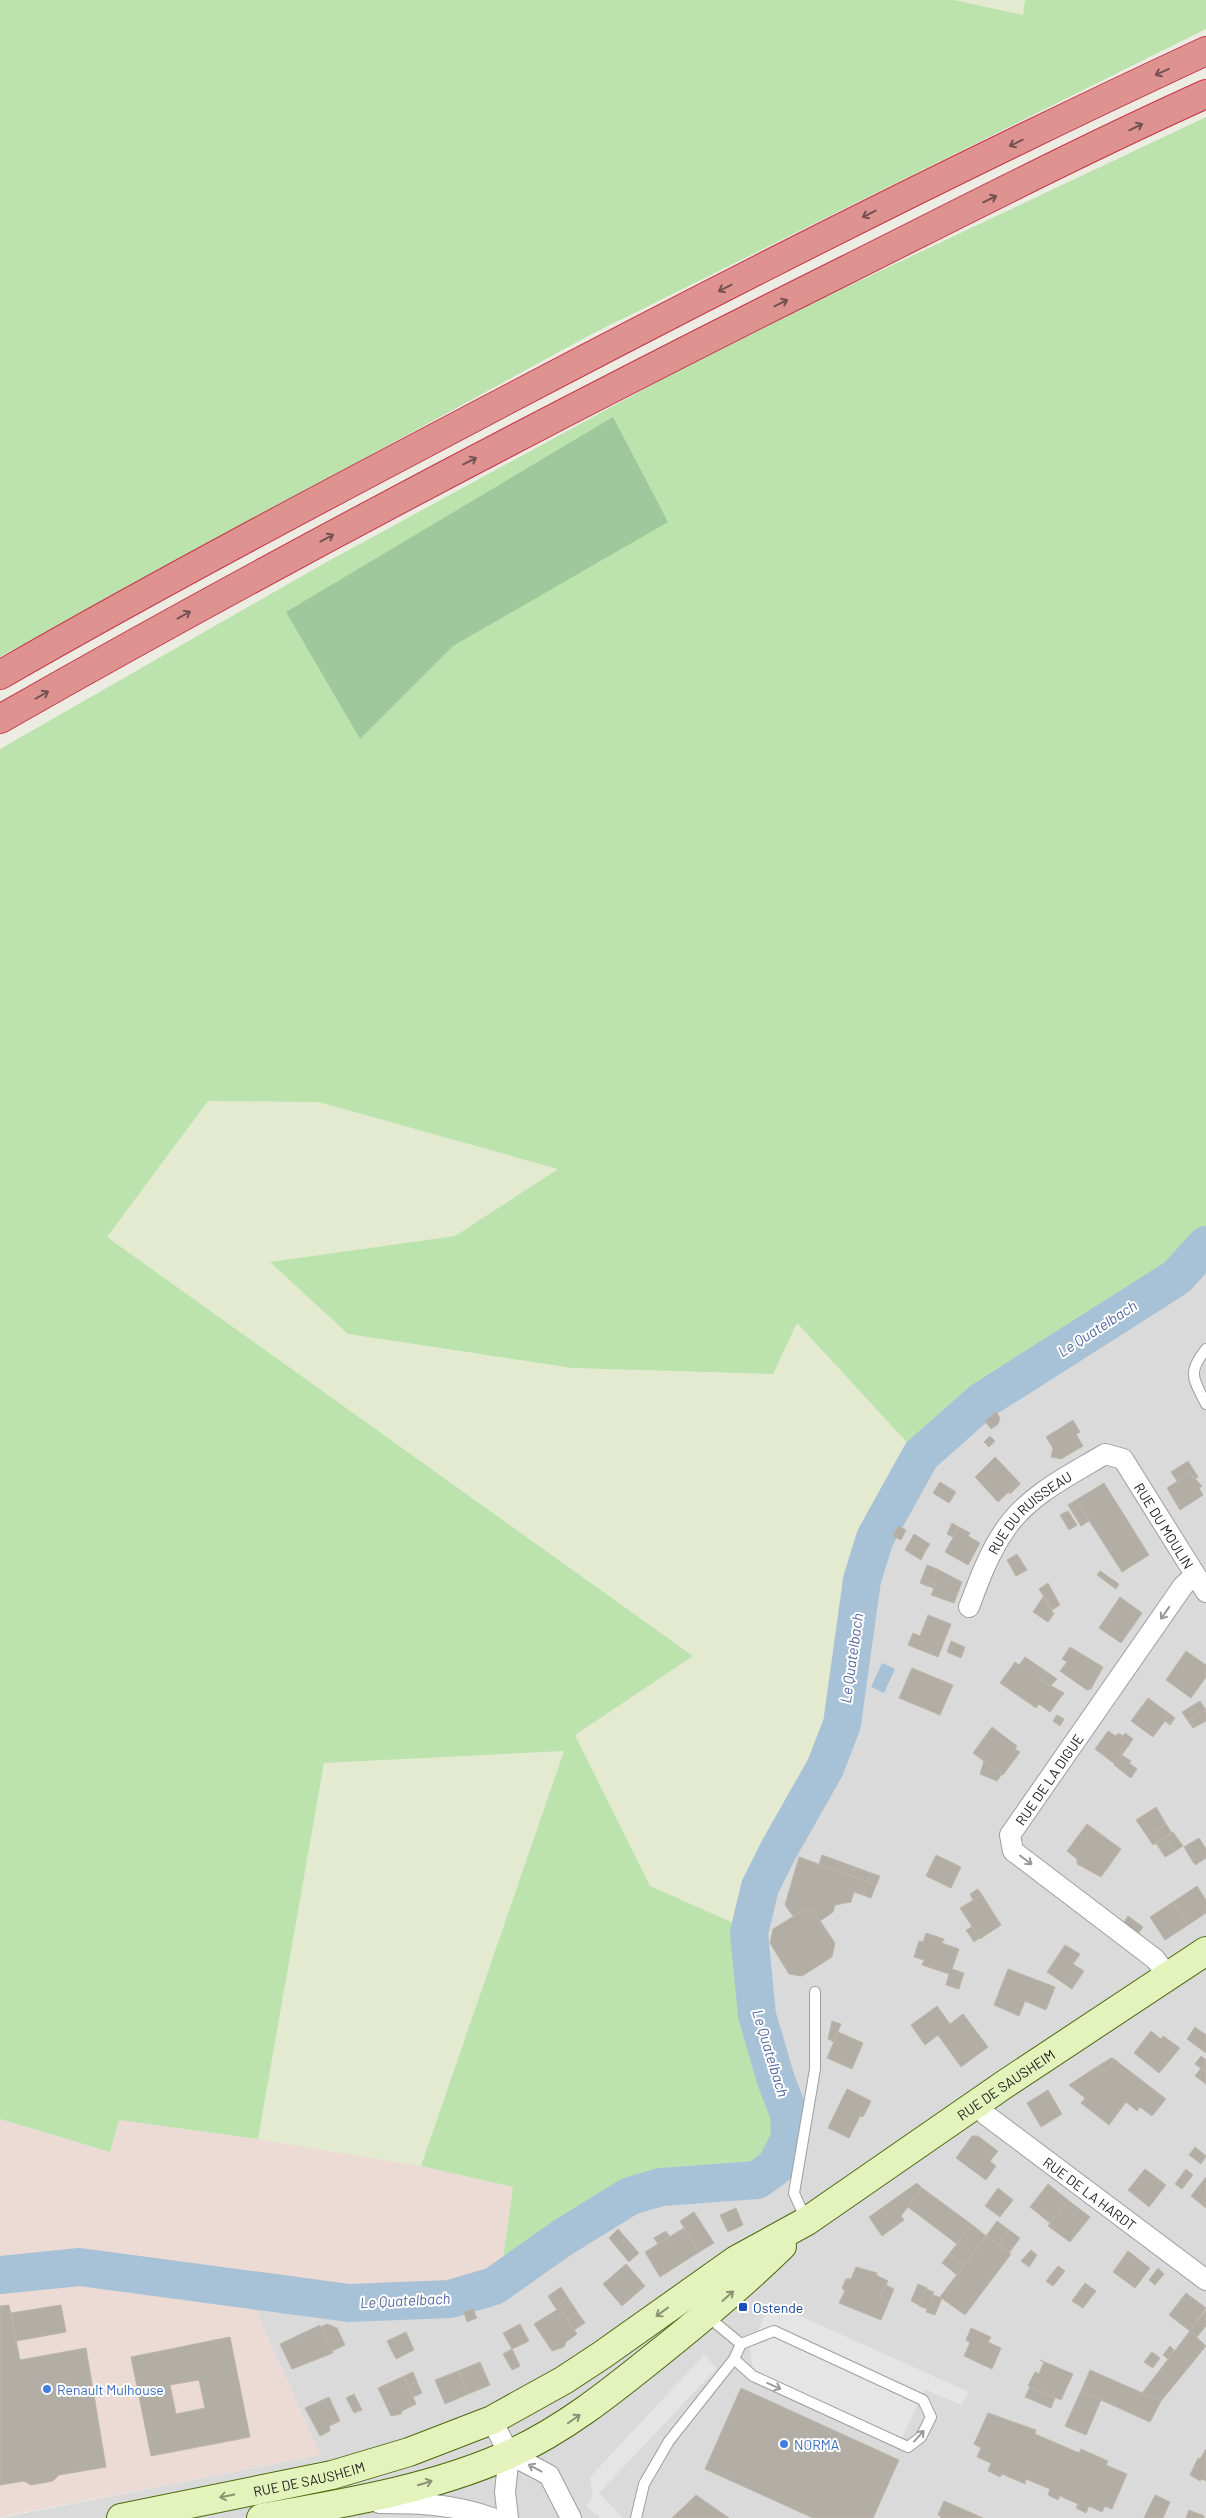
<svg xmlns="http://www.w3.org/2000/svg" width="1206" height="2518" font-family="Barlow,sans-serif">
  <rect width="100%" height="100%" fill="#edece3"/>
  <!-- residential -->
  <path fill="#dbdada" d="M 1206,1231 L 1206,2518 L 0,2518 L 320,2455 L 252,2302 L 500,2278 L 628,2184 L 753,2171 L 751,2016 L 740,1926 L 751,1887 L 820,1763 L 830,1719 L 842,1588 L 861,1532 L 913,1449 L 981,1389 L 1168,1271 Z"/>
  <!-- commercial -->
  <path fill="#ecdad4" d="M 0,2119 L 110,2152 L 118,2120 L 258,2139 L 421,2166 L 513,2187 L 500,2278 L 252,2302 L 320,2455 L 0,2517 Z"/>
  <!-- farmland -->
  <path fill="#e3ead0" d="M 954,0 L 1025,0 L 1023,16 Z
    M 208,1101 L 319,1102 L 559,1168 L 455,1236 L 271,1262 L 348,1334 L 572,1368 L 773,1374 L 796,1322 L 913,1449 L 861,1532 L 842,1588 L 830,1719 L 820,1763 L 751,1887 L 740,1926 L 650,1887 L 574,1735 L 693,1656 L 107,1237 Z
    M 564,1751 L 421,2166 L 258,2139 L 324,1763 Z"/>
  <!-- grass -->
  <path fill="#bce3ad" d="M 0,0 L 954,0 L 1023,15 L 1025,0 L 1206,0 L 1206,29 L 592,334 L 0,657 Z
    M 1206,117 L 1206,1231 L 1168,1271 L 981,1389 L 913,1449 L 797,1323 L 773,1374 L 572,1368 L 348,1334 L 270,1262 L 455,1236 L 558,1169 L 319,1102 L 208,1101 L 107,1237 L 693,1656 L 575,1735 L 650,1886 L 740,1926 L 751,2016 L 777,2132 L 753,2171 L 628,2184 L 500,2278 L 513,2187 L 421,2166 L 564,1751 L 324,1763 L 258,2139 L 119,2120 L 110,2152 L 0,2119 L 0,749 L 323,564 L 736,339 Z"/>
  <!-- forest -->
  <path fill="#9fc89c" d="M 613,417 L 668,522 L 453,646 L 360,739 L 286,612 Z"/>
  <!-- parking -->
  <path fill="#e5e5e5" d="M 771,2303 L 969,2392 L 961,2405 L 925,2389 L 901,2440 L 753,2373 L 750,2347 Z
    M 704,2355 L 717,2368 L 599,2493 L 623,2518 L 600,2518 L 586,2506 L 593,2497 L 590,2477 Z"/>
  <!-- water -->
  <path fill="#a7c2d7" d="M 882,1663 L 895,1669 L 884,1693 L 871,1687 Z"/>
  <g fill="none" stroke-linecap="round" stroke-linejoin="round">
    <!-- river -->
    <path stroke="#a7c2d7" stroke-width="38" d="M 0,2275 L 80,2267 L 349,2303 L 450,2299 L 494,2286 L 562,2238 L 630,2196 L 661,2187 L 757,2180 L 775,2167 L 790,2139 L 789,2114 L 776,2080 L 757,2015 L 749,1933 L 760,1887 L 779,1849 L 825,1768 L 842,1724 L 862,1580 L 875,1538 L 921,1455 L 982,1401 L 1177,1277 L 1206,1245"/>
  </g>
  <!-- building -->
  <path fill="#b2aea6" stroke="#bdb5a7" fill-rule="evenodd" d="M 996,1412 L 1000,1418 L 998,1424 L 991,1429 L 985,1421 Z
    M 1073,1420 L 1080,1432 L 1076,1434 L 1083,1446 L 1061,1459 L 1051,1457 L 1053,1448 L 1046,1437 Z
    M 990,1436 L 995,1441 L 989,1447 L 984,1442 Z
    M 995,1457 L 1019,1482 L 998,1502 L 975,1477 Z
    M 1188,1461 L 1198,1477 L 1194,1479 L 1190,1473 L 1177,1481 L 1171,1472 Z
    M 1190,1473 L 1202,1486 L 1199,1488 L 1203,1495 L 1180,1510 L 1167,1488 Z
    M 940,1482 L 956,1492 L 949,1503 L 933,1493 Z
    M 1019,1482 L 1020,1484 L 1010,1494 L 1008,1492 Z
    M 1104,1483 L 1149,1555 L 1122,1572 L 1076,1500 Z
    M 1076,1500 L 1089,1521 L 1081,1526 L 1068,1505 Z
    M 1068,1511 L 1077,1525 L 1069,1530 L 1060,1515 Z
    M 952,1523 L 959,1527 L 953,1537 L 947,1534 Z
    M 898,1526 L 906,1530 L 901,1540 L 893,1536 Z
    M 959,1527 L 970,1533 L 968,1536 L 980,1543 L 968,1565 L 945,1552 Z
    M 914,1534 L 930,1544 L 925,1552 L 909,1543 Z
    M 909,1543 L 925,1552 L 921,1560 L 905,1550 Z
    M 1017,1554 L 1027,1570 L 1016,1576 L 1007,1560 Z
    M 927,1565 L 937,1569 L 933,1582 L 929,1580 L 927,1586 L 920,1583 Z
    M 937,1569 L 962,1582 L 954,1603 L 931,1595 L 936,1583 L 933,1582 Z
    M 1100,1571 L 1119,1584 L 1116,1589 L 1097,1575 Z
    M 929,1580 L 936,1583 L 934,1588 L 927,1586 Z
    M 1048,1583 L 1060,1605 L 1052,1610 L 1039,1589 Z
    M 1043,1597 L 1054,1614 L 1048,1622 L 1033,1612 Z
    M 1120,1597 L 1142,1613 L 1121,1643 L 1099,1628 Z
    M 928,1615 L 951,1624 L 938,1657 L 908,1645 L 913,1633 L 920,1636 Z
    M 951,1641 L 965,1647 L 961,1658 L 947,1652 Z
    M 1070,1647 L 1103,1667 L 1091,1689 L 1087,1690 L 1060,1671 L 1067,1662 L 1062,1659 Z
    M 1186,1651 L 1206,1665 L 1206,1677 L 1191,1698 L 1166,1680 Z
    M 1025,1657 L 1047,1672 L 1039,1679 L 1064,1693 L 1050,1712 L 1039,1704 L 1036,1708 L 1000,1683 L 1015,1662 L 1019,1665 Z
    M 912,1668 L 953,1685 L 940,1715 L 899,1698 Z
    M 1047,1672 L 1057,1679 L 1050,1686 L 1039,1679 Z
    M 1148,1698 L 1170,1714 L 1153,1737 L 1131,1721 Z
    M 1200,1701 L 1206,1710 L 1188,1721 L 1182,1712 Z
    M 1206,1710 L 1206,1721 L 1193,1728 L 1188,1721 Z
    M 1170,1714 L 1175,1718 L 1170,1725 L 1165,1721 Z
    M 1057,1715 L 1064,1719 L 1060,1726 L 1053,1721 Z
    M 992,1727 L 1017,1746 L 1015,1749 L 1020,1752 L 1003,1775 L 973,1753 Z
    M 1108,1731 L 1116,1736 L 1118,1733 L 1123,1736 L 1121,1739 L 1129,1745 L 1115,1764 L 1095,1749 Z
    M 1125,1733 L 1133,1739 L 1129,1745 L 1121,1739 Z
    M 1122,1755 L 1131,1761 L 1123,1772 L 1114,1765 Z
    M 984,1761 L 1002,1774 L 997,1781 L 980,1774 Z
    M 1129,1763 L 1137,1769 L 1131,1778 L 1123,1772 Z
    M 1156,1807 L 1166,1824 L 1147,1836 L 1136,1820 Z
    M 1087,1824 L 1121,1849 L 1101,1877 L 1077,1864 L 1077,1859 L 1067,1851 Z
    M 1166,1824 L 1172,1833 L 1153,1845 L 1147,1836 Z
    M 1173,1832 L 1183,1846 L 1174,1852 L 1165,1837 Z
    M 1165,1837 L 1174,1852 L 1165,1857 L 1156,1843 Z
    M 1199,1838 L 1206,1849 L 1206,1858 L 1195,1865 L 1184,1847 Z
    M 822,1855 L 855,1867 L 852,1876 L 819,1864 Z
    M 936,1855 L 961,1867 L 951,1888 L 926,1876 Z
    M 799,1857 L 868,1882 L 863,1895 L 854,1892 L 851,1902 L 835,1905 L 833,1912 L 820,1921 L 814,1912 L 804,1910 L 793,1916 L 785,1905 Z
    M 855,1867 L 871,1873 L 868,1882 L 852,1876 Z
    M 871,1873 L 880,1876 L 876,1885 L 868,1882 Z
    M 868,1882 L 876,1885 L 871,1898 L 863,1895 Z
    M 1197,1886 L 1206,1900 L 1206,1913 L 1188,1925 L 1173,1902 Z
    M 978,1889 L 982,1895 L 973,1900 L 970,1894 Z
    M 982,1895 L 1001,1925 L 980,1939 L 960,1908 Z
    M 1173,1902 L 1188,1925 L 1165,1940 L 1150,1917 Z
    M 804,1910 L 814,1912 L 835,1943 L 832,1957 L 802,1976 L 789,1974 L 770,1943 L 773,1929 Z
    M 1128,1916 L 1143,1927 L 1137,1935 L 1123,1924 Z
    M 972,1927 L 979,1938 L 974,1942 L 966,1930 Z
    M 926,1933 L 944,1939 L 942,1943 L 959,1949 L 952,1969 L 964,1973 L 959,1989 L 946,1985 L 949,1974 L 922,1965 L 924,1960 L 914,1957 L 919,1941 L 923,1942 Z
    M 1065,1945 L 1080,1954 L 1073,1964 L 1084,1971 L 1072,1989 L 1047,1972 Z
    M 1008,1969 L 1055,1987 L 1046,2010 L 1025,2001 L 1019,2016 L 994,2005 Z
    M 937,2006 L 950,2024 L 963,2014 L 988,2047 L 961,2067 L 938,2035 L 925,2045 L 911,2025 Z
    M 832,2021 L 841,2024 L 834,2042 L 828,2039 Z
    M 1195,2027 L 1206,2035 L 1206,2053 L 1187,2039 Z
    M 1151,2031 L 1161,2039 L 1163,2036 L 1180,2048 L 1159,2073 L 1134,2053 Z
    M 838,2032 L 863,2043 L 852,2069 L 827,2058 Z
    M 1201,2056 L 1206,2060 L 1206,2072 L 1195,2064 Z
    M 1111,2058 L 1114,2059 L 1105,2072 L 1098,2066 Z
    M 1114,2059 L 1166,2099 L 1152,2116 L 1140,2107 L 1137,2111 L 1126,2102 L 1109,2125 L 1081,2103 L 1085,2098 L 1069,2085 L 1098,2066 L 1105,2072 Z
    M 1201,2068 L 1206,2072 L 1206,2084 L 1195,2076 Z
    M 847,2089 L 871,2101 L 863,2117 L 860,2116 L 849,2138 L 828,2128 Z
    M 1048,2090 L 1062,2114 L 1041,2127 L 1027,2103 Z
    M 972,2136 L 978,2136 L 998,2151 L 990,2161 L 996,2166 L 986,2180 L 956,2158 Z
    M 1195,2147 L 1206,2156 L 1201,2164 L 1189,2155 Z
    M 1145,2169 L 1166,2185 L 1149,2207 L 1128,2190 Z
    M 1186,2169 L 1193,2175 L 1182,2189 L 1175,2184 Z
    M 1206,2177 L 1206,2208 L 1191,2196 Z
    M 917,2183 L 922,2188 L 901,2216 L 904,2220 L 882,2236 L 869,2217 Z
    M 1048,2184 L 1068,2200 L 1050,2223 L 1030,2207 Z
    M 922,2188 L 971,2224 L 957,2244 L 908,2207 Z
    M 998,2188 L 1013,2200 L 1000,2217 L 985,2206 Z
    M 1068,2200 L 1090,2217 L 1070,2242 L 1048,2226 Z
    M 736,2208 L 743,2225 L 728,2232 L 720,2215 Z
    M 694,2212 L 714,2243 L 699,2252 L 680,2221 Z
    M 997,2221 L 1009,2230 L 998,2245 L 986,2236 Z
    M 971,2224 L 986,2236 L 972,2255 L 957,2244 Z
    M 684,2228 L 699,2252 L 660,2277 L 645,2252 Z
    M 618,2229 L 639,2253 L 629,2262 L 609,2238 Z
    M 1009,2230 L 1020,2238 L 1009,2253 L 998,2245 Z
    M 666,2231 L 670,2237 L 658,2244 L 654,2238 Z
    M 986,2236 L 1011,2254 L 965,2315 L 940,2297 Z
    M 957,2244 L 972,2255 L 964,2266 L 949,2254 Z
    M 1031,2250 L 1037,2255 L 1029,2267 L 1021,2261 Z
    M 1128,2251 L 1150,2268 L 1135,2288 L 1113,2272 Z
    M 949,2254 L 964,2266 L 957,2275 L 942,2263 Z
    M 626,2264 L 645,2286 L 622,2306 L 603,2284 Z
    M 1058,2266 L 1065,2271 L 1053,2286 L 1046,2281 Z
    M 856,2267 L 877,2273 L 876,2275 L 888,2281 L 880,2297 L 889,2301 L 881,2320 L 839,2303 L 845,2291 L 842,2288 L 846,2279 L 851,2279 Z
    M 1158,2268 L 1164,2274 L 1155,2285 L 1149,2280 Z
    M 1085,2283 L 1096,2291 L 1083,2308 L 1072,2301 Z
    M 918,2284 L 927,2288 L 919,2305 L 911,2301 Z
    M 886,2285 L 894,2289 L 889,2301 L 880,2297 Z
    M 561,2287 L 568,2298 L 558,2305 L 560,2308 L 557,2310 L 548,2296 Z
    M 926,2289 L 934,2292 L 927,2309 L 919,2306 Z
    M 1186,2293 L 1206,2308 L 1190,2331 L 1169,2315 Z
    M 933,2295 L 942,2298 L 935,2315 L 926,2312 Z
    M 568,2298 L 578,2313 L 568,2320 L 558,2305 Z
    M 9,2305 L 20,2360 L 86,2348 L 106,2467 L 59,2475 L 53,2481 L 31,2485 L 24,2481 L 0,2485 L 0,2306 Z
    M 61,2305 L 66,2332 L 16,2341 L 11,2313 Z
    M 560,2308 L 577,2334 L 566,2342 L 564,2347 L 552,2351 L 534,2324 Z
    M 473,2309 L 477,2318 L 467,2322 L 464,2312 Z
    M 1206,2310 L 1206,2326 L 1197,2337 L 1190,2331 Z
    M 578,2313 L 585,2323 L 574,2330 L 568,2320 Z
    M 327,2324 L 337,2328 L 345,2345 L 332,2351 L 321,2327 Z
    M 520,2324 L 529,2341 L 512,2349 L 503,2333 Z
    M 320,2325 L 333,2353 L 292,2369 L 280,2344 Z
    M 971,2328 L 991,2337 L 988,2342 L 1001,2348 L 992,2369 L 964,2356 L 970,2343 L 966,2340 Z
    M 1190,2331 L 1206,2346 L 1161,2401 L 1142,2393 Z
    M 406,2332 L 414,2350 L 396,2359 L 387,2341 Z
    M 230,2337 L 250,2437 L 151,2456 L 131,2357 ZM 199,2380 L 205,2408 L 176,2414 L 170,2385 Z
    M 1170,2346 L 1174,2350 L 1168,2359 L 1163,2355 Z
    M 512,2349 L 520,2366 L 512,2370 L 503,2354 Z
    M 1152,2352 L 1160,2358 L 1153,2368 L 1144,2362 Z
    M 1040,2360 L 1073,2374 L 1061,2400 L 1028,2386 L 1035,2372 L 1039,2374 L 1041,2369 L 1044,2362 Z
    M 480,2362 L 490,2385 L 468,2394 L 458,2371 Z
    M 1090,2370 L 1161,2401 L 1150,2422 L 1081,2391 Z
    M 458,2371 L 468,2394 L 445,2404 L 435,2380 Z
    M 413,2372 L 417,2382 L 408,2386 L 404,2376 Z
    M 404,2376 L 416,2404 L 402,2411 L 401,2414 L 391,2416 L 378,2388 Z
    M 417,2382 L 422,2393 L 413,2397 L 408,2386 Z
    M 1030,2387 L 1055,2398 L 1051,2408 L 1025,2397 Z
    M 741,2388 L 899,2460 L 873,2518 L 813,2518 L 705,2469 Z
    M 1081,2391 L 1101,2400 L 1086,2435 L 1065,2426 Z
    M 354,2394 L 362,2410 L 354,2413 L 346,2398 Z
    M 329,2397 L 340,2421 L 329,2426 L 330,2431 L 320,2436 L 305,2408 Z
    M 988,2413 L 1036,2430 L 1035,2434 L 1079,2453 L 1081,2449 L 1108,2461 L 1106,2465 L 1127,2474 L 1112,2509 L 1105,2506 L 1102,2512 L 1089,2506 L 1086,2513 L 1076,2508 L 1078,2504 L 1060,2496 L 1058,2500 L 1048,2495 L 1050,2489 L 1026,2479 L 1025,2484 L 1002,2474 L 1000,2477 L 988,2471 L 991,2463 L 977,2457 L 981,2448 L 974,2444 Z
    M 1206,2449 L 1206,2481 L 1202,2479 L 1200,2481 L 1190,2475 L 1198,2458 L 1200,2459 Z
    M 696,2495 L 729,2518 L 672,2518 Z
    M 1155,2495 L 1170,2502 L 1163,2518 L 1144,2518 Z
    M 944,2501 L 983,2518 L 940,2518 L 941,2516 L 938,2515 Z
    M 1189,2510 L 1204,2516 L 1204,2518 L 1186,2518 Z"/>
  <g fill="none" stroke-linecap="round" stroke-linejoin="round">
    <defs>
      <path id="lane" d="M 1206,1349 C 1187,1373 1193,1378 1206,1404
        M 806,2220 L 794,2193 L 815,2069 L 815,1992
        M 734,2359 L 753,2376 L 908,2447 L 921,2437 L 931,2417 L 923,2400 L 774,2331 L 741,2344
        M 636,2518 L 644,2484 L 669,2441 L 734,2359 L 741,2344 L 707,2316"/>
      <g id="street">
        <path id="s1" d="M 969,1607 C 979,1580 990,1550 1007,1527 C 1030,1494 1072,1474 1105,1454 L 1123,1459 L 1206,1592"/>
        <path id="s2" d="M 1168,1976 L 1155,1959 L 1013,1851 L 1010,1835 L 1183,1586 L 1195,1575"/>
        <path id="s3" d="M 976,2104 L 986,2115 L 1206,2280"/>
        <path d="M 492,2420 L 509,2454"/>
        <path d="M 509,2454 L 549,2475 L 571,2518"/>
        <path d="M 379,2503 C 420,2503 453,2504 492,2518"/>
        <path d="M 508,2518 L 505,2492 L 509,2454"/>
      </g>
      <g id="secondary">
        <path id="s4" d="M 121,2518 L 332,2475 L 409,2452 L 492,2420 L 564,2380 L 602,2355 L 736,2260 L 807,2221 L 1005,2084 L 1206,1951"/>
        <path d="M 261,2518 C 345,2503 432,2489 510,2454 C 563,2430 608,2394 654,2357 C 698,2322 741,2286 782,2246"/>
      </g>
      <path id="highway" d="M 0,675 C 160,583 323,497 486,411 C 723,286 963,164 1206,51
        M 0,719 C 277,561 559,413 844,271 C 964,211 1084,149 1206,94"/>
    </defs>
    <!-- lane casing -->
    <use href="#lane" stroke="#9e9e9e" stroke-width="12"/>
    <!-- street casing -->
    <use href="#street" stroke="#9e9e9e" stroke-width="22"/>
    <!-- secondary casing -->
    <use href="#secondary" stroke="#4c690f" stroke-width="30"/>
    <!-- highway casing -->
    <use href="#highway" stroke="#c73448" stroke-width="30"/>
    <!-- lane -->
    <use href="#lane" stroke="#fff" stroke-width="10"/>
    <!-- street -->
    <use href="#street" stroke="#fff" stroke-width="20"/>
    <!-- secondary -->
    <use href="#secondary" stroke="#e4f3bb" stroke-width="28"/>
    <!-- highway -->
    <use href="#highway" stroke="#de9391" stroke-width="28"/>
  </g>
  <!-- one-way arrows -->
  <defs><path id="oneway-shaft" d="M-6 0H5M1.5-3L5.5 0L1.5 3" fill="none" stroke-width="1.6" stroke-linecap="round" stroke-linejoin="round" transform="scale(1.25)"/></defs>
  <g stroke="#745251">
    <use href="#oneway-shaft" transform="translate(1162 72) rotate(155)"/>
    <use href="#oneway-shaft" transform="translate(1136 127) rotate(-26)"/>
    <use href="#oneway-shaft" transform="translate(1016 143) rotate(154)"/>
    <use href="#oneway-shaft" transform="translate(990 199) rotate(-26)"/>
    <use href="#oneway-shaft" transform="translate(869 214) rotate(153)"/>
    <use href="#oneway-shaft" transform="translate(725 288) rotate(153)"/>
    <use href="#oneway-shaft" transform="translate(781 303) rotate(-26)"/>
    <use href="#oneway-shaft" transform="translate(470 461) rotate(-27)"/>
    <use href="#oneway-shaft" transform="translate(327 538) rotate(-28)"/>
    <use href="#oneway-shaft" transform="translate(184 615) rotate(-29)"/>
    <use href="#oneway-shaft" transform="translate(42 695) rotate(-30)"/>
  </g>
  <g stroke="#999">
    <use href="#oneway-shaft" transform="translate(1165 1613) rotate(125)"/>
    <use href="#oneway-shaft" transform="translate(1026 1860) rotate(37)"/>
    <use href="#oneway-shaft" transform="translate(774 2386) rotate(24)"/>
    <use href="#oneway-shaft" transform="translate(919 2436) rotate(-48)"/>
    <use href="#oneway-shaft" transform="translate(535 2468) rotate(-152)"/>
  </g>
  <g stroke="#8a9374">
    <use href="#oneway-shaft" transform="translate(728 2296) rotate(-42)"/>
    <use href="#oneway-shaft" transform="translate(662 2312) rotate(144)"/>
    <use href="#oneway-shaft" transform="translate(574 2419) rotate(-35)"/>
    <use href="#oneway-shaft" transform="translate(425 2483) rotate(-17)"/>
    <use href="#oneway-shaft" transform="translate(227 2496) rotate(169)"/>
  </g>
  <!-- markers -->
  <rect fill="#1a4fb4" stroke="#fff" stroke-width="2" x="738" y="2302" width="10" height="10" rx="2.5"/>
  <g fill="#3f7fe0" stroke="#fff" stroke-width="2">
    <circle cx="47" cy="2389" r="5"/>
    <circle cx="784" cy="2444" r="5"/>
  </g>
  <g text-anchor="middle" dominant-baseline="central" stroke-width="4" stroke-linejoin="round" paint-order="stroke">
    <!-- street labels -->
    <g font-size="14" fill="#1d1d1d" stroke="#fff">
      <text stroke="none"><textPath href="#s1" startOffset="115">RUE DU RUISSEAU</textPath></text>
      <text stroke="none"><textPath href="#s1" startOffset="309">RUE DU MOULIN</textPath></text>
      <text stroke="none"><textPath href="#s2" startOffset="284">RUE DE LA DIGUE</textPath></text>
      <text stroke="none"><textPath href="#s4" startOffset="999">RUE DE SAUSHEIM</textPath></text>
      <text stroke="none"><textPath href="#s3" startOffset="145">RUE DE LA HARDT</textPath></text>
      <text stroke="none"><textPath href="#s4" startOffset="192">RUE DE SAUSHEIM</textPath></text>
    </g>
    <!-- transit labels -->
    <g font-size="14" fill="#164399" stroke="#fff" text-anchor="start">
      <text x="753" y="2307">Ostende</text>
    </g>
    <!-- shop labels -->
    <g font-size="14" fill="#366cbe" stroke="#fff" text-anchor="start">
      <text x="57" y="2389">Renault Mulhouse</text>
      <text x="794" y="2444">NORMA</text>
    </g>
    <!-- water labels -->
    <g font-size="15" font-style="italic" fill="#526aa3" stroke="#fff">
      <text transform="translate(1097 1328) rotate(-33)">Le Quatelbach</text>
      <text transform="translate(851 1658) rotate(-82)">Le Quatelbach</text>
      <text transform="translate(771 2053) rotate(73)">Le Quatelbach</text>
      <text transform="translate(405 2300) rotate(-3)">Le Quatelbach</text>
    </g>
  </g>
</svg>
